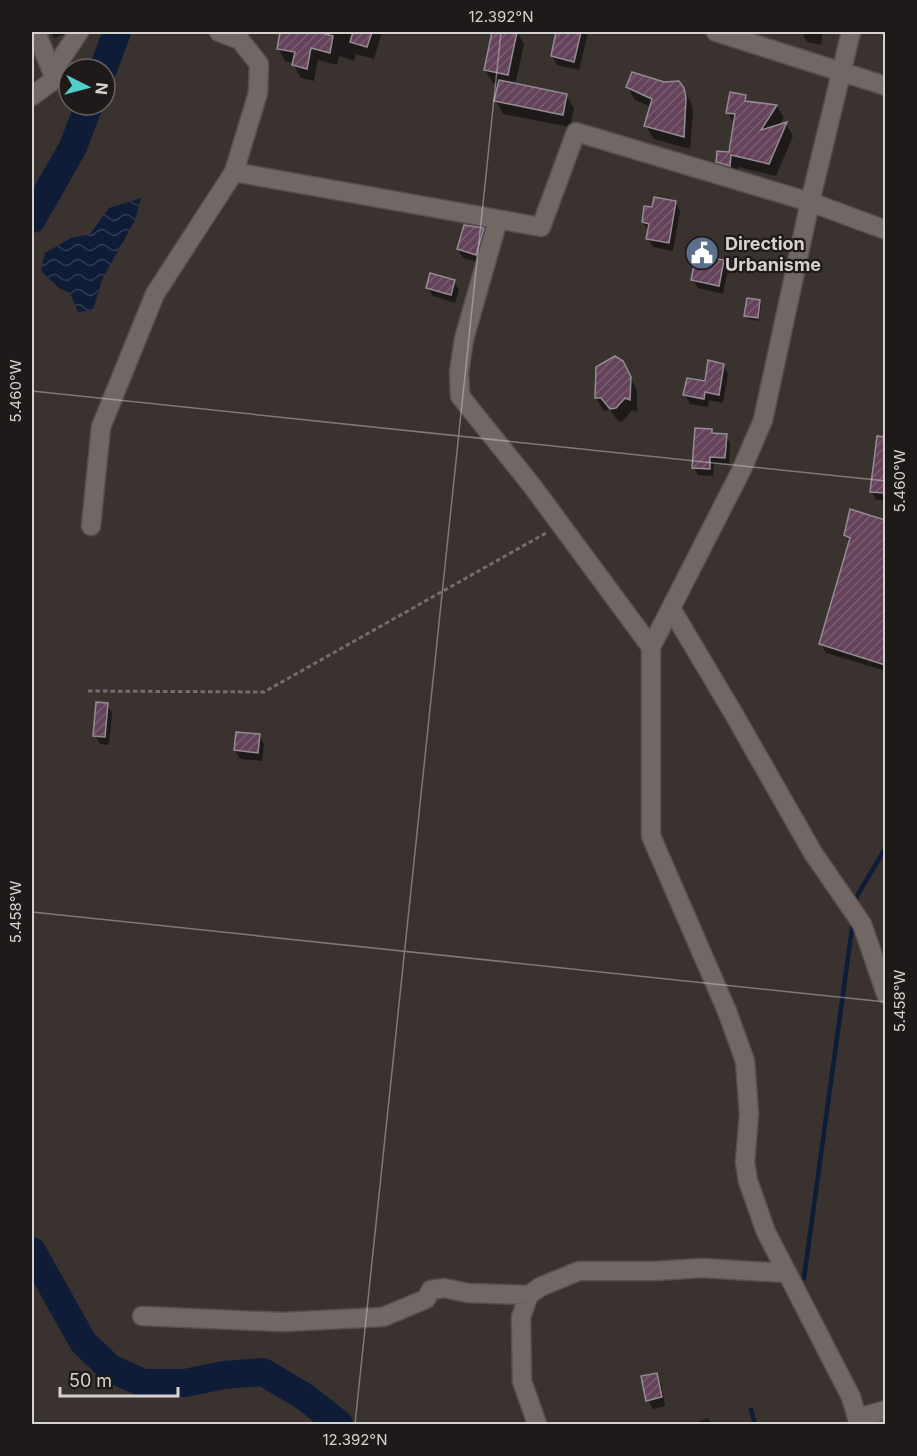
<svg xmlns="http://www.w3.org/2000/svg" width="917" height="1456" font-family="Inter,sans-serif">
  <defs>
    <pattern id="water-waves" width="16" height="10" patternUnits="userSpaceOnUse" patternTransform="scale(1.5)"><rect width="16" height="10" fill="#0e1c37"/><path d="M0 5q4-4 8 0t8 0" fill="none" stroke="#303c53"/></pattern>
    <pattern id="building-hatch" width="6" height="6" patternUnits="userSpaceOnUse" patternTransform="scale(1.5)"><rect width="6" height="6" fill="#64435a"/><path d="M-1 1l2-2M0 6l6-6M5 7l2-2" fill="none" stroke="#795d71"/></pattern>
  </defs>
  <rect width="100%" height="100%" fill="#39322f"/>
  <!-- water -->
  <path fill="url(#water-waves)" d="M 141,198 L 135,220 L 102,280 L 93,310 L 78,312 L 70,293 L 59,288 L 41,271 L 45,253 L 71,238 L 90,234 L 109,208 Z"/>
  <!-- shadow -->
  <path fill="#0007" d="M 50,32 L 64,32 L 65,34 L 54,38 Z
    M 281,32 L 382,32 L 374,59 L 356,54 L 354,61 L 339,56 L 337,65 L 318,60 L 314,81 L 301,78 L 294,65 L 294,63 L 285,61 L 278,48 Z
    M 493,32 L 517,32 L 524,44 L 515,85 L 566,95 L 574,108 L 570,127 L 503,114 L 496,101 L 499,84 L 493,83 L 485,70 Z
    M 558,32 L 588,32 L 579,70 L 557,65 L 552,56 Z
    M 802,32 L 823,32 L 821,45 L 807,42 Z
    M 884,32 L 886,32 L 886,44 L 882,39 Z
    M 32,75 L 38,85 L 32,99 Z
    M 628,87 L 683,89 L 691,102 L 693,112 L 690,149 L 654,139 L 646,126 L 651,107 L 635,100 Z
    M 745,96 L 748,103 L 777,106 L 784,118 L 778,126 L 786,124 L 793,136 L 776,176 L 738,167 L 737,178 L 725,175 L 718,162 L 730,154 L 735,125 L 728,113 Z
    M 675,202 L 680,211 L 673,251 L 653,247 L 648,239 L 648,230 L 643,222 L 653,209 Z
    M 483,230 L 488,238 L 481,263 L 463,258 L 458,249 Z
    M 723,262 L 728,270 L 723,294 L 698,288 L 693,280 Z
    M 454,281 L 459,290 L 455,303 L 433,296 L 428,288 Z
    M 759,301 L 761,305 L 759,321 L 748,319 L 745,315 Z
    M 723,365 L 728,374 L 723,403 L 709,400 L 708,407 L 690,404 L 685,395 L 707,383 Z
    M 598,368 L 630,376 L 637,391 L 637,412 L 632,410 L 623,421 L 619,422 L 610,410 L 604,411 L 596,398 Z
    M 711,430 L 714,435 L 726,436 L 730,443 L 729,464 L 714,463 L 713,476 L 698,475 L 694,467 Z
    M 877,451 L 886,452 L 886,500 L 876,500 L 872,492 Z
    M 851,511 L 886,522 L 886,548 L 882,560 L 886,561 L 886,671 L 826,653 L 821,644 L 850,544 L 845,535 Z
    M 107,705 L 112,713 L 109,745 L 100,744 L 95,735 Z
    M 259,736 L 264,744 L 262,761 L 240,759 L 235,750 Z
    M 656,1375 L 661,1383 L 665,1406 L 653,1409 L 648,1400 Z
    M 708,1418 L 712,1424 L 692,1424 Z"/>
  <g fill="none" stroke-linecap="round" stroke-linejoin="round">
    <!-- stream -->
    <path stroke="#0e1c37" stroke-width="4.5" d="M 856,904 L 857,896 L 886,847
      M 804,1278 L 853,921
      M 751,1410 L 755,1424"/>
    <!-- river -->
    <path stroke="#0e1c37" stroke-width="28" d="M 103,69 L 117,32
      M 32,219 L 73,147 L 89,105
      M 32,1251 L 83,1342 L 110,1368 L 143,1383 L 185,1383 L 224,1375 L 263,1372 L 305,1397 L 339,1424"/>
  </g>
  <!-- building -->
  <path fill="url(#building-hatch)" stroke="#948c92" stroke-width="1.5" d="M 280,32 L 318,32 L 333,36 L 330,53 L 311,48 L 307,69 L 292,65 L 295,52 L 277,49 Z
    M 353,32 L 372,32 L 367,47 L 350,42 Z
    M 492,32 L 517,32 L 508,75 L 484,70 Z
    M 556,32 L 581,32 L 574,62 L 551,56 Z
    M 632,72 L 664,82 L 679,81 L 684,88 L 686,98 L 684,137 L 644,126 L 652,99 L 626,87 Z
    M 499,80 L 567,94 L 563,115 L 494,101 Z
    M 730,92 L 746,95 L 745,101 L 777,105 L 761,130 L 787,122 L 769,164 L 731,155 L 730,166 L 716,162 L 717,151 L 729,152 L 735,114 L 726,113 Z
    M 654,197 L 676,201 L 669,243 L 646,239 L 649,224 L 642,222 L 644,206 L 652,207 Z
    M 464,225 L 484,228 L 476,255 L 457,249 Z
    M 696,255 L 724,260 L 719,286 L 691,280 Z
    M 430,273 L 455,280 L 451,295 L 426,288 Z
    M 747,298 L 760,300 L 758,318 L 744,316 Z
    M 615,356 L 623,361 L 631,377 L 630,400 L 625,398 L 616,408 L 610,409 L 601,398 L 595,398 L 596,367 Z
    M 708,360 L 724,364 L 719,395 L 705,392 L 704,399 L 683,395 L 687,378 L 705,381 Z
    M 695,428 L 712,429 L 712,433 L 727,434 L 725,458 L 710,457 L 710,469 L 692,468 Z
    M 877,436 L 885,437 L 885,493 L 870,492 Z
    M 850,509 L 885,520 L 885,665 L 819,644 L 850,538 L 844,535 Z
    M 96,702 L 108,703 L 105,737 L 93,736 Z
    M 236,732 L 260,734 L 258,753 L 234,750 Z
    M 657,1373 L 662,1397 L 646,1401 L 641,1376 Z"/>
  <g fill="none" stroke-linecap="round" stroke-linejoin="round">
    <defs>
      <path id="street" d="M 716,32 L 886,86
        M 851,32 L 810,202 L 763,420 L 742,469 L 651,647 L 651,836 L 727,1011 L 745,1061 L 749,1114 L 745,1162 L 748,1181 L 766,1232 L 851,1397 L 859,1424
        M 52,72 L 79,32
        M 32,96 L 55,79 L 36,32
        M 234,172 L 541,227 L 576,132 L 810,202 L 886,230
        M 498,220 L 464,339 L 459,372 L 460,396 L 533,487 L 651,647
        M 91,526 L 101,427 L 155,294 L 234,172 L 258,93 L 259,64 L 240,40 L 219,32
        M 672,610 L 735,716 L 813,853 L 862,924 L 886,994
        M 142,1316 L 282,1322 L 383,1317 L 426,1299 L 431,1290 L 444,1288 L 468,1293 L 529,1295
        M 857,1418 L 886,1410
        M 537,1424 L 522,1381 L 521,1317 L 529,1295 L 540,1287 L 579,1271 L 655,1271 L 702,1268 L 786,1273"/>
    </defs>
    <!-- street casing -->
    <use href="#street" stroke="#57504e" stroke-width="21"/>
    <!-- path -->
    <path stroke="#746e6b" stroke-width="3" stroke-dasharray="4.5 3" stroke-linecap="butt" d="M 88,691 L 264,692 L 546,533"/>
    <!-- street -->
    <use href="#street" stroke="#716865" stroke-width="18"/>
  </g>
  <!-- ticks -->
  <path fill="none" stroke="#d6d2d0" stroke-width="1.5" stroke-opacity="0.45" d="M 32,391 L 886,481M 32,912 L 886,1002M 355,1424 L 501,32M 884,1424 L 886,1415"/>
  <!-- icons -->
  <defs>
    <symbol id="civic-disc" viewBox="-11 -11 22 22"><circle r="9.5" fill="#5c6f8a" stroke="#1e1a19"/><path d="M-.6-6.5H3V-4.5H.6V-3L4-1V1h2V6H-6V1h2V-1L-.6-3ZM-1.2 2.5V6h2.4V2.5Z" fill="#fff"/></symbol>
  </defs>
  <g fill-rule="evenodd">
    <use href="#civic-disc" x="683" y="234" width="38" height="38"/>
  </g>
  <g text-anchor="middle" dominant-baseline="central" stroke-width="4.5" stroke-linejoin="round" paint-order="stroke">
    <!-- poi labels -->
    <g font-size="18" font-weight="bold" fill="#d6d2d0" stroke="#1e1a19" text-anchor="start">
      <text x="725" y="243">Direction<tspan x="725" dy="21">Urbanisme</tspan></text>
    </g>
  </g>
  <!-- border -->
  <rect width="917" height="1456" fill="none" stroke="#1e1a19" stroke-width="66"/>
  <!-- north arrow -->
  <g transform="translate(87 87) rotate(96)"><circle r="28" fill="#1e1a19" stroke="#686462" stroke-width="1.5"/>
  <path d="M0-4.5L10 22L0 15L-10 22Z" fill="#53cdca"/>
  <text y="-9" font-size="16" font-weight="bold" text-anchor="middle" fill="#d6d2d0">N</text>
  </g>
  <!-- scale -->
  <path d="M60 1387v9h118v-9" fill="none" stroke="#d6d2d0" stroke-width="3"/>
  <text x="69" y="1387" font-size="18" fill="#d6d2d0" stroke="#1e1a19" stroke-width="4.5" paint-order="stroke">50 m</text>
  <rect x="33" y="33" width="851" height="1390" fill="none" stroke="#d6d2d0" stroke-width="2"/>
  <g font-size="15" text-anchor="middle" fill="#d6d2d0">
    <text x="501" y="22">12.392°N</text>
    <text transform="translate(16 391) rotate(-90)" y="5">5.460°W</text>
    <text transform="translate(900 481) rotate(-90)" y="5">5.460°W</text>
    <text transform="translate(16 912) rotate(-90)" y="5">5.458°W</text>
    <text transform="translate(900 1001) rotate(-90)" y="5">5.458°W</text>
    <text x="355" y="1445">12.392°N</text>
  </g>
</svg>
